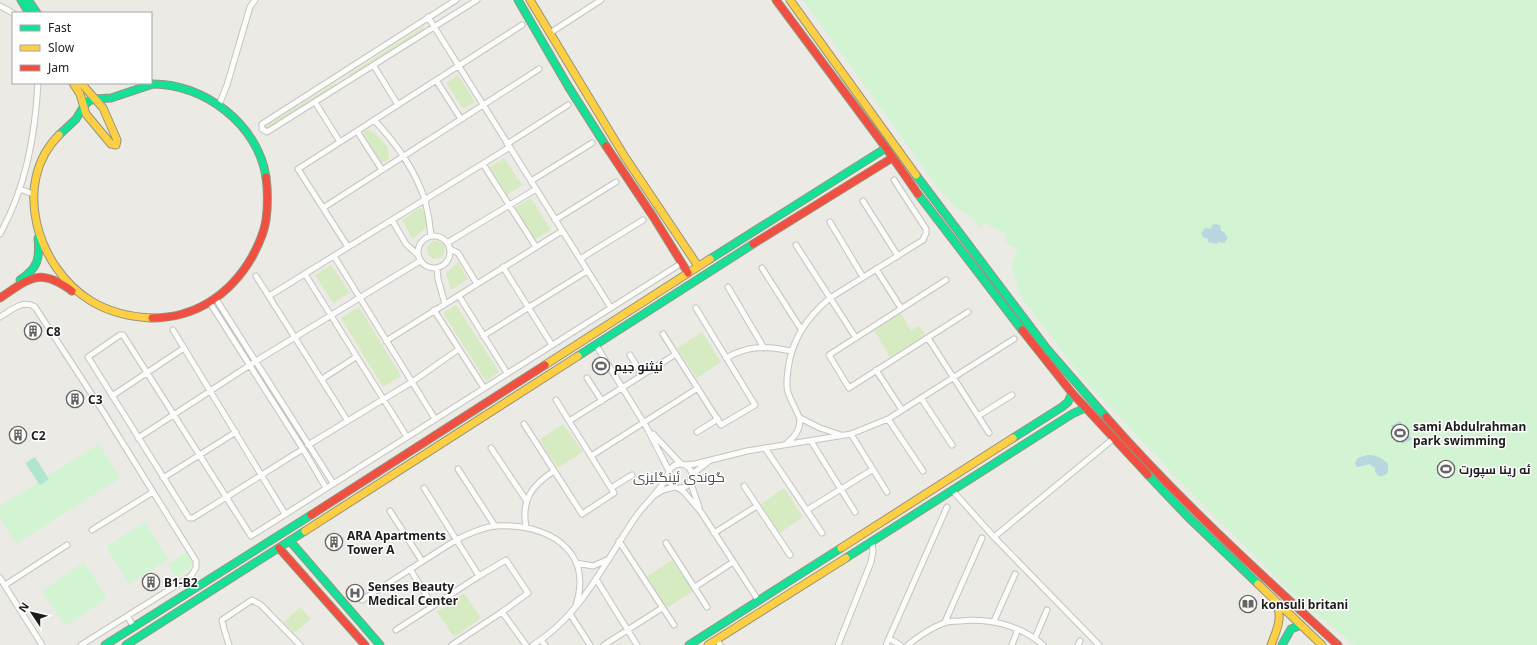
<svg xmlns="http://www.w3.org/2000/svg" width="1537" height="645" font-family="'Noto Sans',Cairo,sans-serif">
  <rect width="100%" height="100%" fill="#eceae5"/>
  <!-- grass -->
  <path fill="#d7ebc2" d="M 423,27 L 424,30 L 349,77 L 348,75 Z
    M 458,75 L 475,102 L 463,109 L 446,83 Z
    M 335,83 L 337,86 L 265,131 L 263,128 Z
    M 368,129 C 380,136 390,145 389,159 L 385,162 L 381,162 L 364,134 L 365,131 Z
    M 504,158 L 522,185 L 507,195 L 490,167 Z
    M 531,198 L 551,230 L 534,240 L 514,208 Z
    M 420,208 L 422,209 L 424,212 L 427,227 L 414,238 L 412,238 L 402,220 Z
    M427 250a9 9 0 1 1 18 0a9 9 0 1 1-18 0Z
    M 458,262 L 468,279 L 451,290 L 446,274 Z
    M 331,265 L 350,293 L 333,303 L 315,275 Z
    M 456,305 L 499,372 L 486,381 L 443,313 Z
    M 359,307 L 401,376 L 383,387 L 341,318 Z
    M 901,313 L 911,330 L 919,326 L 925,335 L 890,357 L 874,330 Z
    M 702,332 L 721,362 L 697,378 L 677,348 Z
    M 563,424 L 583,452 L 558,468 L 539,440 Z
    M 784,488 L 803,517 L 780,533 L 760,505 Z
    M 672,560 L 693,591 L 667,608 L 646,577 Z
    M 464,593 L 481,618 L 454,637 L 437,612 Z
    M 300,607 L 311,619 L 294,633 L 284,622 Z"/>
  <!-- park -->
  <path fill="#d2f4d3" d="M 803,0 L 1537,0 L 1537,645 L 1354,645 L 1298,599 L 1191,493 L 1081,376 L 1021,297 L 1011,265 L 1018,249 L 1005,243 C 1008,233 1004,232 996,229 C 992,227 988,224 984,223 L 980,228 L 969,215 L 956,208 L 941,192 Z
    M 99,444 L 120,478 L 16,544 L 0,518 L 0,506 Z
    M 145,522 L 168,559 L 129,584 L 106,547 Z
    M 187,552 L 192,561 L 190,568 L 176,578 L 168,564 Z
    M 84,562 L 107,598 L 65,626 L 42,591 Z"/>
  <!-- pitch -->
  <path fill="#aee6d0" d="M 35,457 L 49,479 L 40,485 L 25,463 Z"/>
  <!-- water -->
  <path fill="#b8d7e1" d="M 1215,224 L 1220,225 L 1221,231 L 1224,232 L 1228,238 L 1224,243 L 1218,242 L 1217,244 L 1208,242 L 1208,239 L 1203,237 L 1201,233 L 1205,228 L 1211,229 L 1212,225 Z
    M 1400,421 L 1412,439 L 1402,444 L 1391,426 Z
    M 1367,455 C 1376,455 1381,457 1388,464 L 1388,472 C 1384,477 1380,478 1375,472 L 1375,468 L 1369,464 L 1359,467 L 1356,466 L 1355,463 L 1358,458 Z"/>
  <g fill="none" stroke-linecap="round" stroke-linejoin="round">
    <defs>
      <path id="street" d="M 456,0 L 262,124 L 262,129 L 267,132 L 477,0
        M 0,6 L 13,13
        M 428,17 L 611,308
        M 550,33 L 601,0
        M 374,66 L 398,105
        M 436,80 L 461,119
        M 315,102 L 340,142
        M 219,105 L 227,85 L 250,7 L 255,0
        M 374,120 C 395,142 415,170 425,200 C 428,212 430,224 431,236
        M 357,131 L 382,170
        M 507,144 L 568,105
        M 483,164 L 536,247
        M 531,181 L 592,143
        M 20,189 L 33,194
        M 863,201 L 898,256
        M 323,208 L 539,69
        M 392,220 L 406,244 L 418,255
        M 555,220 L 616,182
        M 830,222 L 863,277
        M 0,234 C 26,187 35,136 38,83
        M418 252a16 16 0 1 1 32 0a16 16 0 1 1-32 0Z
        M 447,243 L 536,189
        M 796,245 L 856,338
        M 348,247 L 298,169 L 522,25
        M 450,249 L 458,253 L 477,284
        M 334,256 L 435,419
        M 580,259 L 643,220
        M 503,267 L 552,345
        M 437,268 L 438,279 L 445,304
        M 762,268 L 801,329
        M 876,269 L 901,308
        M 305,274 L 407,437
        M 256,276 L 347,420
        M 946,280 L 829,355 L 849,388 L 968,312
        M 728,287 L 764,348
        M 269,296 L 510,147
        M 459,296 L 507,373
        M 216,299 L 333,483
        M 210,303 L 303,449 L 326,488
        M 434,310 L 484,388
        M 0,317 C 11,311 22,299 35,307 L 104,413 L 196,561 L 196,568 L 191,576 L 81,645
        M 173,330 L 285,514
        M 663,334 L 721,425 L 755,405 L 696,308
        M 483,336 L 587,271
        M 928,338 L 989,433
        M 386,341 L 562,231
        M 596,345 L 647,428 L 669,471
        M 630,355 L 642,375
        M 726,358 C 749,345 766,346 791,351
        M 876,370 L 902,410
        M 587,378 L 602,401
        M 322,379 L 356,357
        M 112,396 L 184,348
        M 921,398 L 952,445
        M 978,416 L 1012,395
        M 800,418 L 820,428 L 841,435
        M 888,419 L 923,471
        M 569,421 L 676,354
        M 524,424 L 582,514 L 614,493 L 556,400
        M 697,432 L 718,419
        M 653,434 L 681,464
        M 851,434 L 887,492
        M 138,438 L 256,361 L 420,261
        M 811,441 L 855,512
        M 787,443 C 795,437 800,430 800,420 C 799,414 790,400 788,392 C 786,386 787,377 788,370 C 791,341 807,317 830,298 L 923,240 L 926,233 L 926,229 L 894,180
        M 308,445 L 412,382 L 459,349
        M 491,448 L 526,500
        M 765,448 L 822,533
        M 303,449 L 193,518 L 189,518 L 88,357 L 120,335 L 123,335 L 251,536 L 677,266
        M 591,456 L 698,388
        M668 476a12 12 0 1 1 24 0a12 12 0 1 1-24 0Z
        M 685,465 L 695,464 L 747,451 L 851,434 L 888,419 L 1014,339
        M 458,469 L 495,526
        M 163,478 L 236,432
        M 691,478 L 695,472 L 708,462
        M 690,481 L 699,507
        M 744,486 L 790,555
        M 424,488 L 479,576
        M 611,488 L 632,475
        M 678,488 L 684,492 L 701,512 L 758,600
        M 952,490 L 994,537 L 1099,645
        M 655,495 L 663,490 L 675,487
        M 807,510 L 872,470
        M 390,511 L 422,561
        M 526,527 C 521,500 532,485 554,471
        M 92,530 L 153,492
        M 714,533 L 757,506
        M 994,537 L 1113,439
        M 619,541 L 674,625
        M 666,543 L 707,607
        M 576,563 L 593,566 L 607,560
        M 410,569 L 433,606
        M 0,578 L 42,645
        M 596,579 L 637,645
        M 5,585 L 67,545
        M 695,587 L 733,562
        M 362,600 L 456,540 C 468,534 483,527 496,526 C 546,523 594,549 576,605
        M 502,612 L 526,645
        M 570,614 L 590,645
        M 127,616 L 134,627
        M 994,621 L 1015,574
        M 945,622 L 982,538
        M 396,630 L 479,576 L 506,560 L 528,593 L 502,612 L 452,645
        M 1035,638 L 1047,610
        M 717,639 L 720,645
        M 890,639 L 900,645
        M 541,640 L 545,645
        M 229,645 L 224,629 L 222,620 L 252,600 L 261,605 L 300,645
        M 533,645 C 582,615 605,561 637,515 C 647,501 662,490 668,474
        M 604,645 L 662,608
        M 838,645 L 871,562 L 873,551 L 872,542
        M 886,645 L 947,507
        M 908,645 C 919,636 931,628 944,623 C 949,621 955,621 960,621 C 989,618 1020,625 1043,645
        M 1012,645 L 1018,629
        M 1078,645 L 1080,641"/>
      <path id="fast" d="M 21,0 L 29,13
        M 28,0 L 37,13
        M 518,0 L 568,86 L 606,146
        M 153,84 C 204,84 258,124 266,177
        M 59,135 L 76,119 L 84,106 L 89,101 L 94,99 L 111,98 L 153,84
        M 916,175 L 1047,349 L 1106,417
        M 918,194 L 1022,330
        M 710,259 L 886,148
        M 20,280 C 38,268 40,259 38,238
        M 578,356 L 753,244
        M 1013,438 L 1062,407 L 1068,402 L 1072,393
        M 1148,475 L 1188,517 L 1258,584
        M 290,541 L 380,645
        M 846,558 L 1072,414 L 1085,408
        M 105,645 L 311,515
        M 126,645 L 305,531
        M 689,645 L 841,548
        M 1282,645 L 1291,629 L 1301,625"/>
      <path id="slow" d="M 530,0 L 625,157 L 698,266
        M 790,0 L 916,175
        M 73,83 L 80,94 L 86,114 L 111,144 L 116,145 L 117,140 L 103,108 L 81,83
        M 59,135 C 11,183 37,268 91,301 C 109,312 130,317 152,318
        M 545,365 L 710,259
        M 305,531 L 578,356
        M 841,548 L 1013,438
        M 1258,584 L 1322,645
        M 708,645 L 846,558
        M 1271,645 C 1277,630 1283,617 1276,602"/>
      <path id="jam" d="M 776,0 L 886,148 L 918,194
        M 606,146 L 654,218 L 688,273
        M 753,244 L 892,158
        M 0,298 C 30,278 39,267 72,291
        M 152,318 C 195,318 230,295 252,257 C 258,246 264,233 266,220 C 268,205 268,192 266,177
        M 1022,330 L 1072,393 L 1148,475
        M 1106,417 C 1177,498 1258,572 1338,645
        M 311,515 L 545,365
        M 279,548 L 365,645"/>
    </defs>
    <!-- street casing -->
    <use href="#street" stroke="#c4c4c1" stroke-width="7"/>
    <!-- fast casing -->
    <use href="#fast" stroke="#93967c" stroke-width="9"/>
    <!-- slow casing -->
    <use href="#slow" stroke="#93967c" stroke-width="9"/>
    <!-- jam casing -->
    <use href="#jam" stroke="#93967c" stroke-width="9"/>
    <!-- street -->
    <use href="#street" stroke="#fcfcfb" stroke-width="5"/>
    <!-- fast -->
    <use href="#fast" stroke="#16e098" stroke-width="7"/>
    <!-- slow -->
    <use href="#slow" stroke="#ffcf43" stroke-width="7"/>
    <!-- jam -->
    <use href="#jam" stroke="#f24e42" stroke-width="7"/>
  </g>
  <!-- icons -->
  <defs>
    <symbol id="building-ring" viewBox="-11 -11 22 22"><circle r="9.5" fill="#fff" stroke="#656563" stroke-width="1.5"/><path d="M-4-6H4V6H1V3H-1V6H-4ZM-2.5-4.3h1.7v1.8h-1.7ZM.8-4.3h1.7v1.8H.8ZM-2.5-1h1.7V.8h-1.7ZM.8-1h1.7V.8H.8Z" fill="#656563"/></symbol>
    <symbol id="stadium-ring" viewBox="-11 -11 22 22"><circle r="9.5" fill="#fff" stroke="#656563" stroke-width="1.5"/><path d="M0-5a6.5 5 0 1 0 0 10a6.5 5 0 1 0 0-10ZM-3.5-1.8h7v3.6h-7Z" fill="#656563"/></symbol>
    <symbol id="hospital-ring" viewBox="-11 -11 22 22"><circle r="9.5" fill="#fff" stroke="#656563" stroke-width="1.5"/><path d="M-5-5h3v3.5h4V-5h3V5h-3V1.5h-4V5h-3Z" fill="#656563"/></symbol>
    <symbol id="library-ring" viewBox="-11 -11 22 22"><circle r="9.5" fill="#fff" stroke="#656563" stroke-width="1.5"/><path d="M-6-4Q-3-5.5-.7-3.5V5Q-3 3-6 4ZM6-4Q3-5.5 .7-3.5V5Q3 3 6 4Z" fill="#656563"/></symbol>
  </defs>
  <g fill-rule="evenodd">
    <use href="#building-ring" x="23" y="321" width="20" height="20"/>
    <use href="#stadium-ring" x="591" y="356" width="20" height="20"/>
    <use href="#building-ring" x="65" y="389" width="20" height="20"/>
    <use href="#stadium-ring" x="1390" y="423" width="20" height="20"/>
    <use href="#building-ring" x="8" y="425" width="20" height="20"/>
    <use href="#stadium-ring" x="1436" y="459" width="20" height="20"/>
    <use href="#building-ring" x="324" y="532" width="20" height="20"/>
    <use href="#building-ring" x="141" y="572" width="20" height="20"/>
    <use href="#hospital-ring" x="345" y="583" width="20" height="20"/>
    <use href="#library-ring" x="1238" y="594" width="20" height="20"/>
  </g>
  <g text-anchor="middle" dominant-baseline="central" stroke-width="3" stroke-linejoin="round" paint-order="stroke">
    <!-- poi labels -->
    <g font-size="12" font-weight="bold" fill="#1d1d1d" stroke="#fff" text-anchor="start">
      <text x="46" y="331">C8</text>
      <text x="614" y="366">ئيثنو جيم</text>
      <text x="88" y="399">C3</text>
      <text x="1413" y="426">sami Abdulrahman<tspan x="1413" dy="14">park swimming</tspan></text>
      <text x="31" y="435">C2</text>
      <text x="1459" y="469">ئه رينا سپورت</text>
      <text x="347" y="535">ARA Apartments<tspan x="347" dy="14">Tower A</tspan></text>
      <text x="164" y="582">B1-B2</text>
      <text x="368" y="586">Senses Beauty<tspan x="368" dy="14">Medical Center</tspan></text>
      <text x="1261" y="604">konsuli britani</text>
    </g>
    <!-- quarter labels -->
    <g font-size="14" fill="#505050" stroke="#fff">
      <text x="679" y="476">گوندی ئینگلیزی</text>
    </g>
  </g>
  <!-- legend -->
  <rect x="12" y="12" width="140" height="72" fill="#ffffff" stroke="#a5a5a5"/>
  <rect x="20" y="25" width="20" height="6" fill="#16e098" stroke="#a5a5a5"/>
  <text x="48" y="32" font-size="12" fill="#1d1d1d">Fast</text>
  <rect x="20" y="45" width="20" height="6" fill="#ffcf43" stroke="#a5a5a5"/>
  <text x="48" y="52" font-size="12" fill="#1d1d1d">Slow</text>
  <rect x="20" y="65" width="20" height="6" fill="#f24e42" stroke="#a5a5a5"/>
  <text x="48" y="72" font-size="12" fill="#1d1d1d">Jam</text>
  <!-- north arrow -->
  <g transform="translate(32 613) rotate(305)" stroke="#ffffff" stroke-width="3" paint-order="stroke">
  <path d="M0-3L7 15L0 10L-7 15Z" fill="#1d1d1d"/>
  <text y="-6" font-size="11" font-weight="bold" text-anchor="middle" fill="#1d1d1d">N</text>
  </g>
</svg>
